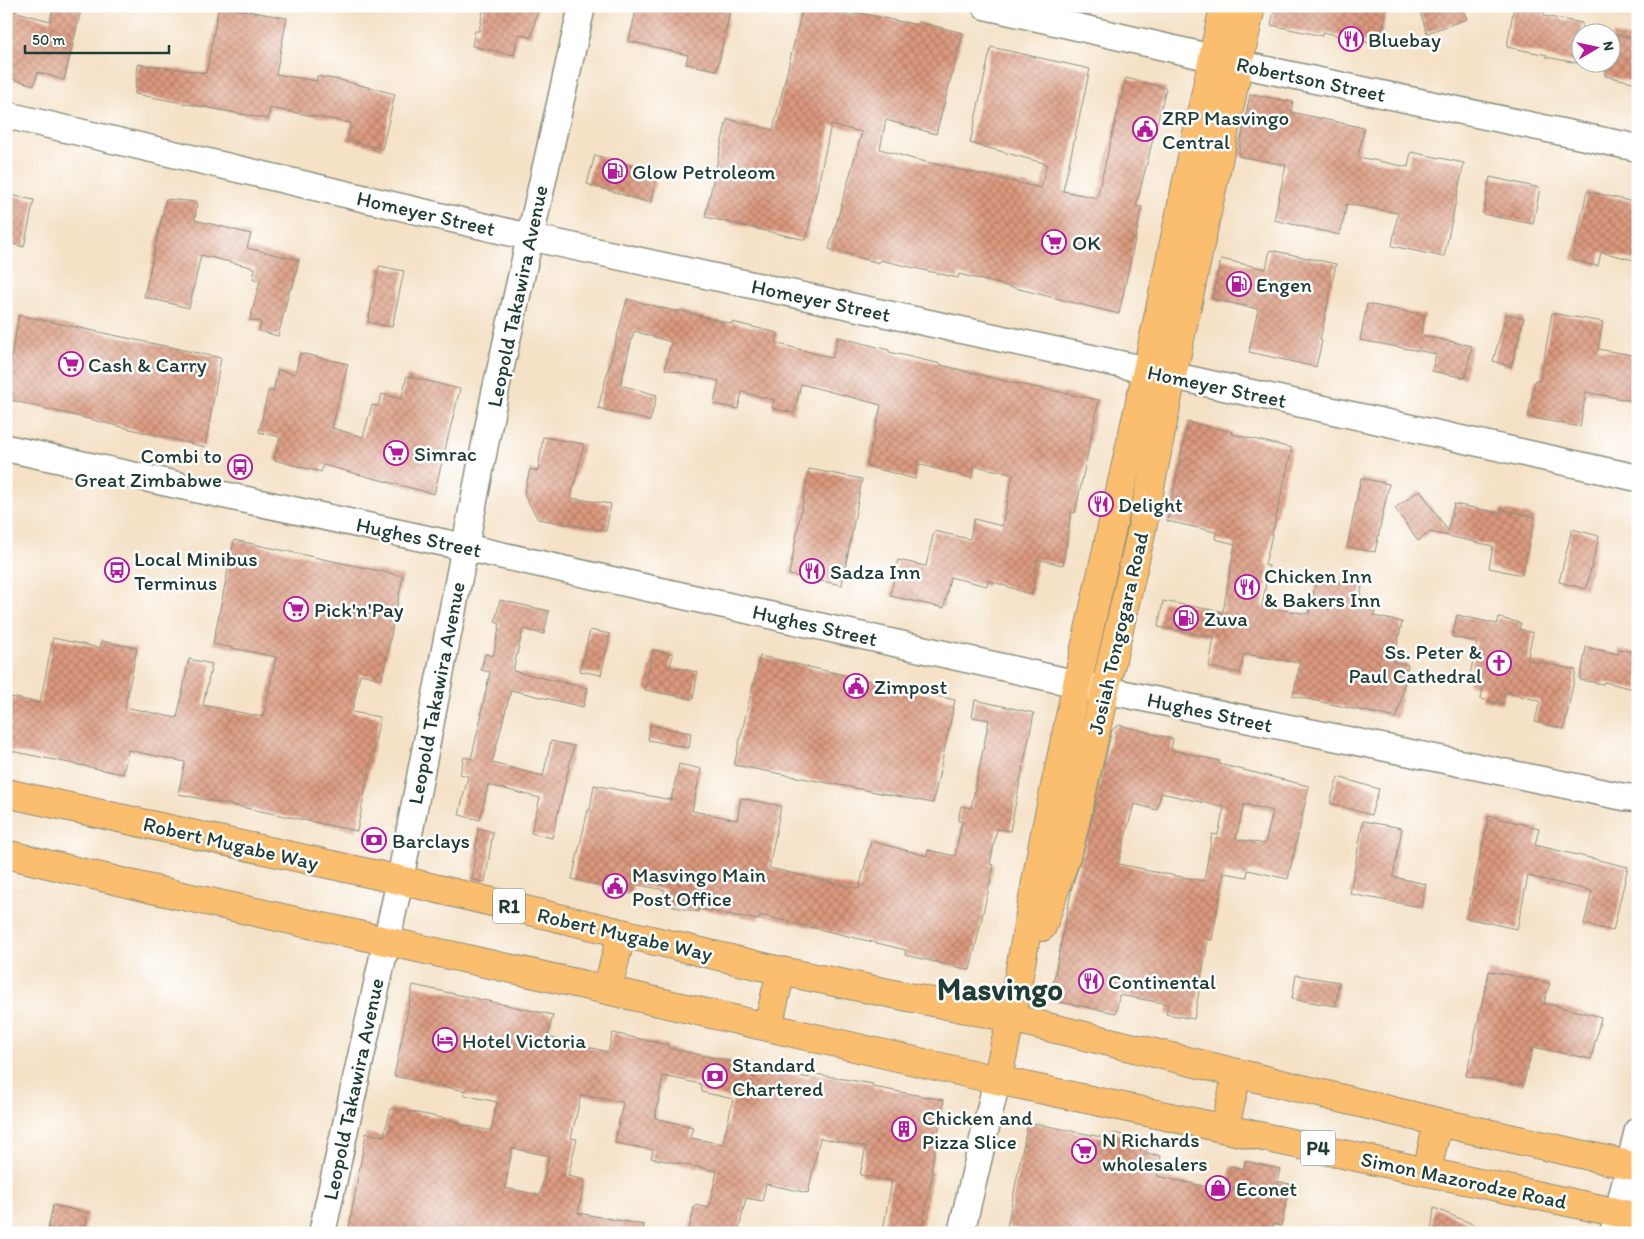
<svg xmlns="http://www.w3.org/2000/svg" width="1644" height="1239" font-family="Itim,sans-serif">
  <defs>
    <pattern id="building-cross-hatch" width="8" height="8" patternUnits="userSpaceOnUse" patternTransform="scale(1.25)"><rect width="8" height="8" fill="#dc997e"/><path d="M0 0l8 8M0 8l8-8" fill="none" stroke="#b27e68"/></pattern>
  </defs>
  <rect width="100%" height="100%" fill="#fff"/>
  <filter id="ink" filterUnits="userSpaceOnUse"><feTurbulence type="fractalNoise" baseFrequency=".02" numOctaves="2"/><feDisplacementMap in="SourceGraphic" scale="10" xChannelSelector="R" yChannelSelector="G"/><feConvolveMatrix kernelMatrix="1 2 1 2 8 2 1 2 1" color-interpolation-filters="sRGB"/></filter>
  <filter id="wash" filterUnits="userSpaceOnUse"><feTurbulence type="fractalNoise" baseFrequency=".0096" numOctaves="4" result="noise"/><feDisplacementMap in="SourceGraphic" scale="20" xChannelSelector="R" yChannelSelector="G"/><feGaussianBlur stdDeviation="1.12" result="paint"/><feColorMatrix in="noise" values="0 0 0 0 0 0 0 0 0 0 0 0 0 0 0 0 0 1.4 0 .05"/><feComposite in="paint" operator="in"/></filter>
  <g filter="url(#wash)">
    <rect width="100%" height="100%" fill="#f4e1c6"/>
    <g id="blocks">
      <!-- building -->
      <path fill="url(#building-cross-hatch)" fill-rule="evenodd" d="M 54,6 L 82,6 L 64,80 L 38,72 L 34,85 L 12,79 L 13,77 L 6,75 L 6,9 L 50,21 Z
        M 219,6 L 287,18 L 276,74 L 317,81 L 317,76 L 340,80 L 395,94 L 382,149 L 347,140 L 351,123 L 270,108 L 268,119 L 135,94 L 138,64 L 206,73 Z
        M 484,6 L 539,6 L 531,37 L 518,34 L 514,55 L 472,46 L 475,31 L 479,31 Z
        M 637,6 L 709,6 L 730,11 L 717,70 L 686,64 L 688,55 L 629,41 Z
        M 803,6 L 813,6 L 854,16 L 855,12 L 917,25 L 918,22 L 963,33 L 936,134 L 886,120 L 880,149 L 913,159 L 1041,188 L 1047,164 L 970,143 L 991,47 L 1090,69 L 1063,191 L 1097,198 L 1126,78 L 1166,88 L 1136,206 L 1142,207 L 1119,314 L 959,274 L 958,278 L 880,260 L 879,263 L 829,249 L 862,132 L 831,125 L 806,240 L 705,217 L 727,119 L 773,130 Z
        M 1275,6 L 1388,6 L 1379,45 L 1323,32 L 1322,36 L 1271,25 Z
        M 1418,6 L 1462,6 L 1467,19 L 1427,33 Z
        M 1514,6 L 1526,6 L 1545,10 L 1544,16 L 1582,23 L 1582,64 L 1546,57 L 1547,55 L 1507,47 Z
        M 1612,34 L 1638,39 L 1638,83 L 1605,76 L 1607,62 L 1612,62 Z
        M 1250,94 L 1293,102 L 1291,112 L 1364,128 L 1358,157 L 1408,167 L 1411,152 L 1464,163 L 1444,257 L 1392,246 L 1398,213 L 1347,204 L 1340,235 L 1274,220 L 1286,165 L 1238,156 Z
        M 595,155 L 658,174 L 650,203 L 587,184 Z
        M 1490,177 L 1540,188 L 1533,224 L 1483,214 Z
        M 1587,191 L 1638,203 L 1638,261 L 1601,252 L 1598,266 L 1572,260 Z
        M 6,194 L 34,200 L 24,247 L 6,242 Z
        M 166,199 L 197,202 L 195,220 L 251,234 L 247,248 L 299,260 L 292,289 L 290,288 L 278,336 L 259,331 L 261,322 L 250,320 L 260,281 L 253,279 L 255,268 L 201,255 L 189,308 L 144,297 Z
        M 1270,250 L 1336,264 L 1320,340 L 1322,341 L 1316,367 L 1249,352 L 1258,309 L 1212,299 L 1221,259 L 1266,269 Z
        M 379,266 L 404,271 L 392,327 L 368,322 Z
        M 627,299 L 678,312 L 678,310 L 732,324 L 732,322 L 778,333 L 776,343 L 832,358 L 838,337 L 889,350 L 889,352 L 941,364 L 941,365 L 1009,382 L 1099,400 L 1075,513 L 1071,512 L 1063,565 L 1037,559 L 1032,595 L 988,580 L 987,586 L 950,577 L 944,608 L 890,596 L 898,560 L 926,566 L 934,531 L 970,539 L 974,519 L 1002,526 L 1013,474 L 975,466 L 972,478 L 918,464 L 915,479 L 867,466 L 881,405 L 801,384 L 794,413 L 772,408 L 774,400 L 742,392 L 738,409 L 714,404 L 719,381 L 665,369 L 671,342 L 634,331 L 620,385 L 657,395 L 650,421 L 598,408 Z
        M 1367,304 L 1425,315 L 1421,335 L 1472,346 L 1465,378 L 1432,371 L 1436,354 L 1360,340 Z
        M 1552,313 L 1603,322 L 1598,349 L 1638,356 L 1638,402 L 1586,392 L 1580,427 L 1528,417 L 1535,380 L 1540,381 Z
        M 1506,314 L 1524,318 L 1511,367 L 1493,361 Z
        M 19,315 L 221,358 L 205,447 L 6,399 L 6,387 Z
        M 300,353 L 348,364 L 332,428 L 363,437 L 372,405 L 378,406 L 382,394 L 401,399 L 407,376 L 460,389 L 434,494 L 323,465 L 321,472 L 274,460 L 280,437 L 259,432 L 268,391 L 273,392 L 278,370 L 295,374 Z
        M 1188,422 L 1233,432 L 1232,434 L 1292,448 L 1265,565 L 1269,566 L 1262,607 L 1309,614 L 1317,577 L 1362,586 L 1360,598 L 1367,600 L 1365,607 L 1375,609 L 1374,616 L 1402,622 L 1394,662 L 1408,665 L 1397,718 L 1293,696 L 1300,663 L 1244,654 L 1240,673 L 1209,667 L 1214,637 L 1158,627 L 1163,601 L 1223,612 L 1235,544 L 1215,539 L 1216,532 L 1167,521 Z
        M 543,437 L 584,444 L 571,498 L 611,504 L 606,531 L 538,519 L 524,495 L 530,469 L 538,471 Z
        M 809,469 L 862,479 L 842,585 L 789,575 Z
        M 1361,478 L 1389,484 L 1375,552 L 1347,547 Z
        M 1420,490 L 1448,531 L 1454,504 L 1500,513 L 1501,509 L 1535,517 L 1522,575 L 1489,568 L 1493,546 L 1430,532 L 1418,541 L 1395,508 Z
        M 1572,529 L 1599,536 L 1586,589 L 1559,582 Z
        M 234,540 L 403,576 L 382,679 L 360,674 L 352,712 L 380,717 L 357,831 L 178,794 L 185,762 L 128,750 L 123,774 L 6,750 L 6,696 L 40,703 L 53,638 L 100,648 L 101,641 L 137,648 L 125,707 L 177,718 L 189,659 L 212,664 L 203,705 L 263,717 L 276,657 L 213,644 Z
        M 500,600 L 549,611 L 544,634 L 523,629 L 513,671 L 588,688 L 583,707 L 511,690 L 492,763 L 543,776 L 551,741 L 574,746 L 552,838 L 531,833 L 540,798 L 488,785 L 480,820 L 459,815 L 468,776 L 460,774 L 464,757 L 471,759 L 482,713 L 481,713 L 490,672 L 481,670 L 485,654 L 493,656 L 500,624 L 495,622 Z
        M 1457,615 L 1497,624 L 1499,618 L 1521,623 L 1519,629 L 1533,633 L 1527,660 L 1576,670 L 1564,729 L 1535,722 L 1540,701 L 1505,692 L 1502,704 L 1481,699 L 1483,687 L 1468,684 L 1477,642 L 1452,637 Z
        M 590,630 L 610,634 L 601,675 L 580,671 Z
        M 1586,647 L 1618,654 L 1619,649 L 1638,653 L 1638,690 L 1604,682 L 1603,684 L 1580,680 Z
        M 653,650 L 673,654 L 670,667 L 698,672 L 693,699 L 645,690 Z
        M 760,656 L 955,700 L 933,803 L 734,765 Z
        M 975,700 L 1034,713 L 1010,831 L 997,829 L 990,864 L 994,865 L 970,970 L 905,955 L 906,950 L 760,915 L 759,920 L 699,909 L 698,912 L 662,904 L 665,890 L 633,884 L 631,894 L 572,879 L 588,810 L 590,810 L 594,785 L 671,800 L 679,764 L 701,769 L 692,811 L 737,820 L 741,798 L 781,806 L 769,868 L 859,889 L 871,841 L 927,856 L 928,850 L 955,856 L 962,821 L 958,821 L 961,806 L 971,808 L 989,720 L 972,717 Z
        M 650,725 L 691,733 L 689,748 L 648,740 Z
        M 1119,725 L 1173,739 L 1171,750 L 1220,761 L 1219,764 L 1309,786 L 1288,879 L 1248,870 L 1247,877 L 1224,873 L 1212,940 L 1208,940 L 1194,1019 L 1166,1014 L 1168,1004 L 1119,995 L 1116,1013 L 1050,1000 L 1072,887 L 1085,847 L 1112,730 ZM 1161,793 L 1224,807 L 1218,835 L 1212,834 L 1204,881 L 1144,870 L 1144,869 L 1118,864 L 1134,804 L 1157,810 ZM 1244,804 L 1273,811 L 1265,844 L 1236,839 Z
        M 1338,777 L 1379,789 L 1371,815 L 1330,803 Z
        M 1489,816 L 1539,828 L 1535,845 L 1628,867 L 1613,931 L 1584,924 L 1592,891 L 1528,876 L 1517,929 L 1466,918 Z
        M 1363,821 L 1402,828 L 1393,877 L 1426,884 L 1421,907 L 1350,894 Z
        M 478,828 L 493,832 L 485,882 L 472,880 Z
        M 1489,971 L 1550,983 L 1544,1003 L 1601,1017 L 1591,1059 L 1533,1047 L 1523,1085 L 1466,1076 Z
        M 1296,975 L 1339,982 L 1336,1006 L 1292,999 Z
        M 413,985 L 553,1015 L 548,1037 L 608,1052 L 613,1033 L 668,1045 L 668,1048 L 809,1078 L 810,1073 L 873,1084 L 873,1087 L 944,1100 L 931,1171 L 933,1172 L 921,1233 L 897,1233 L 883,1230 L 892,1181 L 860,1175 L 866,1147 L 820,1138 L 808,1193 L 766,1184 L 762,1201 L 746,1198 L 738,1233 L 688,1233 L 695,1205 L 709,1208 L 717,1171 L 651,1158 L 653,1150 L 615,1143 L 623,1102 L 581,1095 L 571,1138 L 577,1139 L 568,1176 L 585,1180 L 578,1213 L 644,1225 L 643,1233 L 348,1233 L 366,1133 L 384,1136 L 391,1108 L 448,1119 L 459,1122 L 459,1124 L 491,1131 L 497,1102 L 464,1095 L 465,1091 L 394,1076 ZM 663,1076 L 701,1084 L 702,1092 L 733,1099 L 723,1144 L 690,1138 L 693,1127 L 655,1118 ZM 512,1148 L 549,1156 L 540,1195 L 505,1188 Z
        M 1028,1122 L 1111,1139 L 1114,1133 L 1148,1141 L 1146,1153 L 1161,1156 L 1157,1176 L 1226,1191 L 1231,1166 L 1244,1169 L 1245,1161 L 1280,1169 L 1277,1181 L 1290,1184 L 1281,1226 L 1273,1224 L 1271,1233 L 1034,1233 L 1007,1227 Z
        M 53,1205 L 88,1213 L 84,1233 L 47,1233 Z
        M 1434,1208 L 1494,1233 L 1431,1233 Z"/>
    </g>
  </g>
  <g filter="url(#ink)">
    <use href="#blocks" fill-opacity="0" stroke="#8a8f7d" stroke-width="1"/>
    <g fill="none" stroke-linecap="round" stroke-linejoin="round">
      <defs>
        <path id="minor" d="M 985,6 L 1239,64 L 1638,148
          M 6,115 L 529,237 L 1147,370 L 1638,478
          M 6,448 L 464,547 L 1105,690 L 1624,797 L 1638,798
          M 322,1233 L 400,880 L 495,393 L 582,6
          M 961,1233 L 997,1080
          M 1613,1233 L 1638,1130"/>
        <path id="highway" d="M 6,793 L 400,880 L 781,971 L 1011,1018 L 1438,1122 L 1638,1167
          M 6,854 L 147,888 L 607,990 L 997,1080 L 1638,1217
          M 1042,927 L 1070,844 L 1105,690 L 1140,538 L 1172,376 L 1251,6
          M 607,990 L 622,933
          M 768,1027 L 781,971
          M 997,1080 L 1011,1018 L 1044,838 L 1077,684 L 1147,370 L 1224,6
          M 1225,1127 L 1237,1074
          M 1427,1171 L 1438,1122"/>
      </defs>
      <!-- minor casing -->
      <use href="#minor" stroke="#8a8f7d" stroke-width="29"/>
      <!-- highway casing -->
      <use href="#highway" stroke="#8a8f7d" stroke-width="30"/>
      <!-- minor -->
      <use href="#minor" stroke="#fff" stroke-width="26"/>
      <!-- highway -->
      <use href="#highway" stroke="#fbbe6e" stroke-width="28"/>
    </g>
  </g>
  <!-- icons -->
  <defs>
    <symbol id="restaurant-ring" viewBox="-11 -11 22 22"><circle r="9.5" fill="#fff" stroke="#b5179e" stroke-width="1.5"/><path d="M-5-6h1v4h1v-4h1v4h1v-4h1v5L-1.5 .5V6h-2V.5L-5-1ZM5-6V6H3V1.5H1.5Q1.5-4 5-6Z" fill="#b5179e"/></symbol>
    <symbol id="civic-ring" viewBox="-11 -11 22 22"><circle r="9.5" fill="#fff" stroke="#b5179e" stroke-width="1.5"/><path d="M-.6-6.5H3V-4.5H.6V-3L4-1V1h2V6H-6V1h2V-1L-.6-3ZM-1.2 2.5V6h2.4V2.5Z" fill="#b5179e"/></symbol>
    <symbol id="fuel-ring" viewBox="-11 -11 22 22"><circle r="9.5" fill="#fff" stroke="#b5179e" stroke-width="1.5"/><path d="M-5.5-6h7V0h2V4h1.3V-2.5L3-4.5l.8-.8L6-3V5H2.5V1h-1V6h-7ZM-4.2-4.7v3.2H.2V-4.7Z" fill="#b5179e"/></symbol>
    <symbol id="supermarket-ring" viewBox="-11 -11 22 22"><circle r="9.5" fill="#fff" stroke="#b5179e" stroke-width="1.5"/><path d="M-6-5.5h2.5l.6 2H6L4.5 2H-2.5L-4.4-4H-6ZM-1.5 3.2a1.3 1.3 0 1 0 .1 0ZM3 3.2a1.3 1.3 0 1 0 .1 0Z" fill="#b5179e"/></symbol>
    <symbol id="bus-ring" viewBox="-11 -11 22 22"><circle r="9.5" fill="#fff" stroke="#b5179e" stroke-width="1.5"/><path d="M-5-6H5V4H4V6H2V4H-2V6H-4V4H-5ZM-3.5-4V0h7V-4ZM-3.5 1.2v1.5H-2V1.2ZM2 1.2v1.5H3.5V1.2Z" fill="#b5179e"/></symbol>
    <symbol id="church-ring" viewBox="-11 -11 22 22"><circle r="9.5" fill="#fff" stroke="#b5179e" stroke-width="1.5"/><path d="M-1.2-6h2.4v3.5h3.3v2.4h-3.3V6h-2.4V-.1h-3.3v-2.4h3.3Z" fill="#b5179e"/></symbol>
    <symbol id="bank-ring" viewBox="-11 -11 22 22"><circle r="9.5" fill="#fff" stroke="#b5179e" stroke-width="1.5"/><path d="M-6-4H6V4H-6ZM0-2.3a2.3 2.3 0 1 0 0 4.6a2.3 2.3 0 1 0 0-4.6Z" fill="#b5179e"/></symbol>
    <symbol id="hotel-ring" viewBox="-11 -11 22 22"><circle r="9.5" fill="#fff" stroke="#b5179e" stroke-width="1.5"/><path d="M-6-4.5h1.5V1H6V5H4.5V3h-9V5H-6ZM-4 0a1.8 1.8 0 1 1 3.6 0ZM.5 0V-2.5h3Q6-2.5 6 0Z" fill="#b5179e"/></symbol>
    <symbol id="building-ring" viewBox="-11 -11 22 22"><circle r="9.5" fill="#fff" stroke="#b5179e" stroke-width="1.5"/><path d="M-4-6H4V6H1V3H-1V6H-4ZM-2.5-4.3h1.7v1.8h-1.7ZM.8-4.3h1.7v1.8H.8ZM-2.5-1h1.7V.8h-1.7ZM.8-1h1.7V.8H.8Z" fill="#b5179e"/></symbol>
    <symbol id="shop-ring" viewBox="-11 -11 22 22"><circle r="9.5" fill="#fff" stroke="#b5179e" stroke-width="1.5"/><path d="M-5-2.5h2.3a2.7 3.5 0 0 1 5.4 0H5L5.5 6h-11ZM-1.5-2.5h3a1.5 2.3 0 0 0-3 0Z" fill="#b5179e"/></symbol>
  </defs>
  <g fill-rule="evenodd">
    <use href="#restaurant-ring" x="1337" y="25" width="28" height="28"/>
    <use href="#civic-ring" x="1131" y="115" width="28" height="28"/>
    <use href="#fuel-ring" x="601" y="157" width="28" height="28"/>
    <use href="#supermarket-ring" x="1040" y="228" width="28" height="28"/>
    <use href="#fuel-ring" x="1225" y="270" width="28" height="28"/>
    <use href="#supermarket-ring" x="57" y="350" width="28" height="28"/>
    <use href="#supermarket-ring" x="382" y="439" width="28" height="28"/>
    <use href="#bus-ring" x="226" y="453" width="28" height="28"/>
    <use href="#restaurant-ring" x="1087" y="490" width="28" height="28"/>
    <use href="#bus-ring" x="103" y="556" width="28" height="28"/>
    <use href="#restaurant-ring" x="798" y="557" width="28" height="28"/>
    <use href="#restaurant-ring" x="1233" y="573" width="28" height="28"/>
    <use href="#supermarket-ring" x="282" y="595" width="28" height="28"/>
    <use href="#fuel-ring" x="1172" y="604" width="28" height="28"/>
    <use href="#church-ring" x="1485" y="649" width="28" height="28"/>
    <use href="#civic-ring" x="842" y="672" width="28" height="28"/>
    <use href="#bank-ring" x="360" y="826" width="28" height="28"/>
    <use href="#civic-ring" x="601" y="872" width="28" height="28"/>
    <use href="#restaurant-ring" x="1077" y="967" width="28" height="28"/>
    <use href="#hotel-ring" x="431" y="1026" width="28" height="28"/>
    <use href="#bank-ring" x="701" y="1062" width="28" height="28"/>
    <use href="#building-ring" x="890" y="1115" width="28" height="28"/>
    <use href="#supermarket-ring" x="1070" y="1137" width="28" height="28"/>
    <use href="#shop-ring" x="1204" y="1174" width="28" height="28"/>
  </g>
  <g text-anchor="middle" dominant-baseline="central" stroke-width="5" stroke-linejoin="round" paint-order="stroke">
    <!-- shield labels -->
    <g fill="#fff" stroke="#627771" stroke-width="1">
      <rect x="493" y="888.5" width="32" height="35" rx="4"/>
      <rect x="1300.5" y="1130.5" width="35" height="35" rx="4"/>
    </g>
    <g font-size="20" font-weight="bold" fill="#1f3d34">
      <text x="509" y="906">R1</text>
      <text x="1318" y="1148">P4</text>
    </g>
    <!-- poi labels -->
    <g font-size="21" fill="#1f3d34" stroke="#fff" text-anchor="start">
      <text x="1368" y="39">Bluebay</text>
      <text x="1162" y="117">ZRP Masvingo<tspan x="1162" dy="24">Central</tspan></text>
      <text x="632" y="171">Glow Petroleom</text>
      <text x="1072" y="242">OK</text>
      <text x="1256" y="284">Engen</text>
      <text x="88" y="364">Cash &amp; Carry</text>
      <text x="414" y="453">Simrac</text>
      <text x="222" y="455" text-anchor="end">Combi to<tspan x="222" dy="24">Great Zimbabwe</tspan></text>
      <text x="1118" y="504">Delight</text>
      <text x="134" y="558">Local Minibus<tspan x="134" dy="24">Terminus</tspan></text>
      <text x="830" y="571">Sadza Inn</text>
      <text x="1264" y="575">Chicken Inn<tspan x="1264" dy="24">&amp; Bakers Inn</tspan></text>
      <text x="314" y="609">Pick'n'Pay</text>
      <text x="1204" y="618">Zuva</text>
      <text x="1482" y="651" text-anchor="end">Ss. Peter &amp;<tspan x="1482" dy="24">Paul Cathedral</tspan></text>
      <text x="874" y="686">Zimpost</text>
      <text x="392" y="840">Barclays</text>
      <text x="632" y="874">Masvingo Main<tspan x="632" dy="24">Post Office</tspan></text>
      <text x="1108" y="981">Continental</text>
      <text x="462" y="1040">Hotel Victoria</text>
      <text x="732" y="1064">Standard<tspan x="732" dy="24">Chartered</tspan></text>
      <text x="922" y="1117">Chicken and<tspan x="922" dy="24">Pizza Slice</tspan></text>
      <text x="1102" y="1139">N Richards<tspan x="1102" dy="24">wholesalers</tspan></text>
      <text x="1236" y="1188">Econet</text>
    </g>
    <!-- street labels -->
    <g font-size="21" fill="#1f3d34" stroke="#fff">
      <text transform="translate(1311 79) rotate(12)">Robertson Street</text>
      <text transform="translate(426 213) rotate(13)">Homeyer Street</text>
      <text transform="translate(517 296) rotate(-78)">Leopold Takawira Avenue</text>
      <text transform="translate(821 300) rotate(12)">Homeyer Street</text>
      <text transform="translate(1217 386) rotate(12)">Homeyer Street</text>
      <text transform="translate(419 537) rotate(12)">Hughes Street</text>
      <text transform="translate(815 625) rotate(13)">Hughes Street</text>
      <text transform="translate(1118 633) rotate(-77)">Josiah Tongogara Road</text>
      <text transform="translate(436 693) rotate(-79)">Leopold Takawira Avenue</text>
      <text transform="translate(1210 712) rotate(12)">Hughes Street</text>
      <text transform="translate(231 843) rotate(13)">Robert Mugabe Way</text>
      <text transform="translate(625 934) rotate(13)">Robert Mugabe Way</text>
      <text transform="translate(353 1089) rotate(-78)">Leopold Takawira Avenue</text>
      <text transform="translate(1464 1180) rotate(12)">Simon Mazorodze Road</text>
    </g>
    <!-- town labels -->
    <g font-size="31" font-weight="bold" fill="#1f3d34" stroke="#fff">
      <text x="1000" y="989">Masvingo</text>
    </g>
  </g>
  <!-- margin -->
  <rect width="1644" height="1239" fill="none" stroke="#fff" stroke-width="25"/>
  <!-- north arrow -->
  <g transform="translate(1596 48) rotate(81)"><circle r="24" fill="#ffffff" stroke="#a5b1ae"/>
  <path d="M0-4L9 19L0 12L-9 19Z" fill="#b5179e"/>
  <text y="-8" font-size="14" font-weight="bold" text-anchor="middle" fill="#1f3d34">N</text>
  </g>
  <!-- scale -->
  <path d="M25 45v8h144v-8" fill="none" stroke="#1f3d34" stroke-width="2.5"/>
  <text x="32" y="45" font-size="15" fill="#1f3d34" stroke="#ffffff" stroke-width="4" paint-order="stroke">50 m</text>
</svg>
